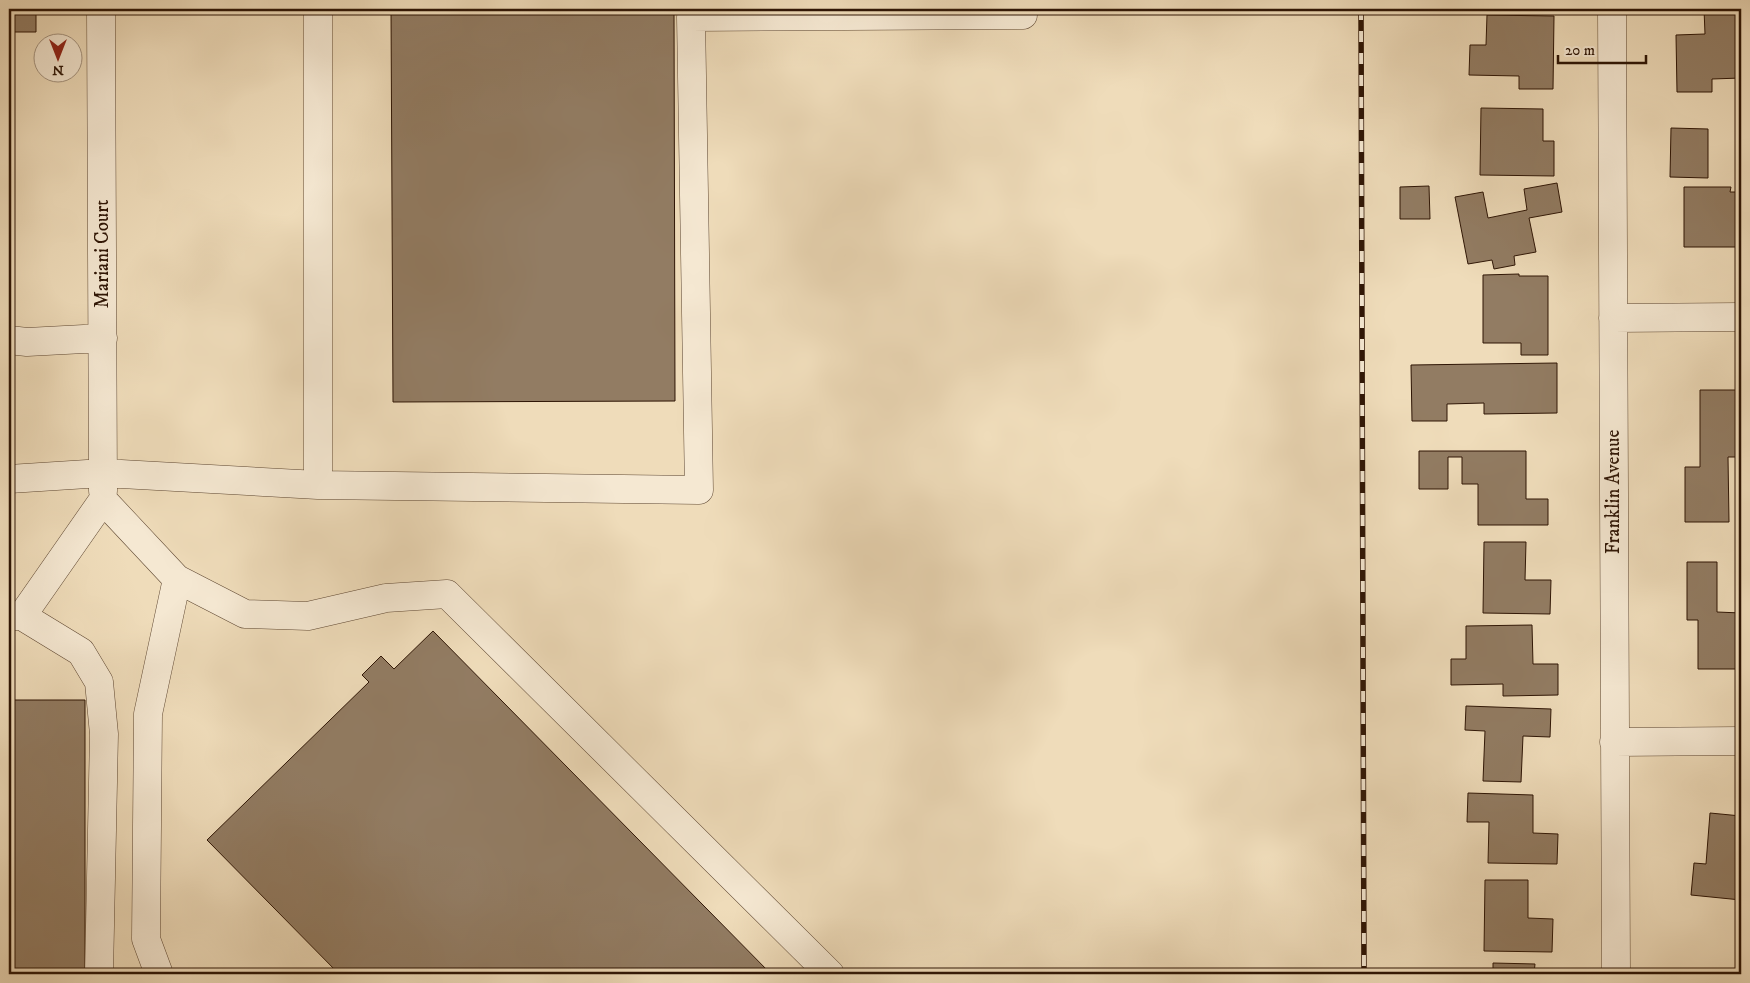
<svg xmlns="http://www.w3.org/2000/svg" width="1750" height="983" font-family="'IM FELL DW Pica',serif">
  <rect width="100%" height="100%" fill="#efdcba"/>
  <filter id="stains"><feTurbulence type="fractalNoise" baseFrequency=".004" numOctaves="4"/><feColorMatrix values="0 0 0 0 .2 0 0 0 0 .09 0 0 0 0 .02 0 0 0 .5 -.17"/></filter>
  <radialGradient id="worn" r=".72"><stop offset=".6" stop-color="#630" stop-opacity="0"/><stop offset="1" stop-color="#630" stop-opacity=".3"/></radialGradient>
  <!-- building -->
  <path fill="#927c63" stroke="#2e1505" d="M 9,9 L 36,9 L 36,32 L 9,32 Z
    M 391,9 L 674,9 L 675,401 L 393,402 Z
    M 1704,9 L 1741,9 L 1741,78 L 1712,79 L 1712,92 L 1677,92 L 1676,35 L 1705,34 Z
    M 1487,15 L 1554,16 L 1553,89 L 1519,89 L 1519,76 L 1469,75 L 1470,45 L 1486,45 Z
    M 1481,108 L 1543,109 L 1543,141 L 1554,141 L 1554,176 L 1480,175 Z
    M 1671,128 L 1708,129 L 1708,178 L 1670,177 Z
    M 1557,183 L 1562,212 L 1529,218 L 1536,252 L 1514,256 L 1515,265 L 1494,269 L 1492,260 L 1468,264 L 1455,197 L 1483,192 L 1488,218 L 1527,210 L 1524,189 Z
    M 1429,186 L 1430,219 L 1400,219 L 1400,187 Z
    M 1684,187 L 1731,187 L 1730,192 L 1741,192 L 1741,247 L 1684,247 Z
    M 1519,274 L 1519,276 L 1548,276 L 1548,355 L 1521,355 L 1521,343 L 1483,343 L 1483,275 Z
    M 1557,363 L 1557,413 L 1484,414 L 1484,403 L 1447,404 L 1447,421 L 1412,421 L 1411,365 Z
    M 1700,390 L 1741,390 L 1741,457 L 1728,457 L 1729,522 L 1685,522 L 1685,467 L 1700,467 Z
    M 1419,451 L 1526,451 L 1526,499 L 1548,499 L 1548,525 L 1478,525 L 1478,484 L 1462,484 L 1462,457 L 1448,457 L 1448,489 L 1419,489 Z
    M 1484,542 L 1526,542 L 1525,580 L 1551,580 L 1550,614 L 1483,613 Z
    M 1687,562 L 1717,562 L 1717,612 L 1741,613 L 1741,669 L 1698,669 L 1698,620 L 1687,620 Z
    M 1532,625 L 1533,664 L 1558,664 L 1558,695 L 1503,696 L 1503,684 L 1451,685 L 1451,659 L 1466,659 L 1466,626 Z
    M 433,631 L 771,974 L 339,974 L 207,840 L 369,682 L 362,675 L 381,656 L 394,669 Z
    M 9,700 L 85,700 L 85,974 L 9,974 Z
    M 1466,706 L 1551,709 L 1550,737 L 1523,736 L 1521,782 L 1483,781 L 1485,731 L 1465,730 Z
    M 1468,793 L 1533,795 L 1533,833 L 1558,834 L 1557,864 L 1488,863 L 1489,822 L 1467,822 Z
    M 1710,813 L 1741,816 L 1741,900 L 1691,895 L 1694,863 L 1706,864 Z
    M 1485,880 L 1528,880 L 1528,918 L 1553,919 L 1552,952 L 1484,951 Z
    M 1493,963 L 1535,964 L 1534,974 L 1493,974 Z
    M 1718,969 L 1718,974 L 1688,974 L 1688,970 Z"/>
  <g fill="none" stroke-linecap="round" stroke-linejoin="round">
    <defs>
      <path id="minor" d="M 101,9 L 103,491
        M 1612,9 L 1616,974
        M 1613,318 L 1741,317
        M 9,340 L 27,342 L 103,338
        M 9,479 L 103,473 L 318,485 L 318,9
        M 318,485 L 699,490 L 691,17 L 1023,15
        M 103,500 L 177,579 L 245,614 L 308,616 L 386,598 L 447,594 L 830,974
        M 9,616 L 22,616 L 103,500
        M 22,616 L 81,652 L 99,682 L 104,734 L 99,974
        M 1614,742 L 1741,741
        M 159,974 L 146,939 L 148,714 L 177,579"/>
    </defs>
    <!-- minor casing -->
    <use href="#minor" stroke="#5e4732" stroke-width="29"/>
    <!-- minor -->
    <use href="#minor" stroke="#f5e8d2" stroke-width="28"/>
    <defs>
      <path id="rail" d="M 1361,9 L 1364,974"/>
    </defs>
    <!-- rail casing -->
    <use href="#rail" stroke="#2e1505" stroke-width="5.5"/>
    <!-- rail -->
    <use href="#rail" stroke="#f5e8d2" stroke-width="4" stroke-dasharray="11" stroke-linecap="butt"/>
  </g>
  <g text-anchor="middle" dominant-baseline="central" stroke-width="4.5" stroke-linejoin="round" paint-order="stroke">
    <!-- street labels -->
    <g font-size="19" fill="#2e1505" stroke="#f5e8d2">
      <text transform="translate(102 254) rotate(-90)">Mariani Court</text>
      <text transform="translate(1613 492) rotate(-90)">Franklin Avenue</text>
    </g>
  </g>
  <!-- margin -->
  <rect width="1750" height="983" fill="none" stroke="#efdcba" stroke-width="30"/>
  <rect x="10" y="10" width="1730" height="963" fill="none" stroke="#2e1505" stroke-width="2.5"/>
  <rect x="15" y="15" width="1720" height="953" fill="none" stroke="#2e1505"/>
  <!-- north arrow -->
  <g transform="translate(58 58) rotate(180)"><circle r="24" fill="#f5e8d2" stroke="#a59480"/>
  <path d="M0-4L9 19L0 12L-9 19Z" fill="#8f2418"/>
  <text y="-8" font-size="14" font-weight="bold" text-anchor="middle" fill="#2e1505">N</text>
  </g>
  <!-- scale -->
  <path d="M1558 55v8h88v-8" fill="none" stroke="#2e1505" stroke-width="2.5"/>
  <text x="1565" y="55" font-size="15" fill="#2e1505" stroke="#f5e8d2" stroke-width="4" paint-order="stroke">20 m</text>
  <rect width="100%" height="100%" filter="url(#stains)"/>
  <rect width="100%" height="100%" fill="url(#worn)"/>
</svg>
